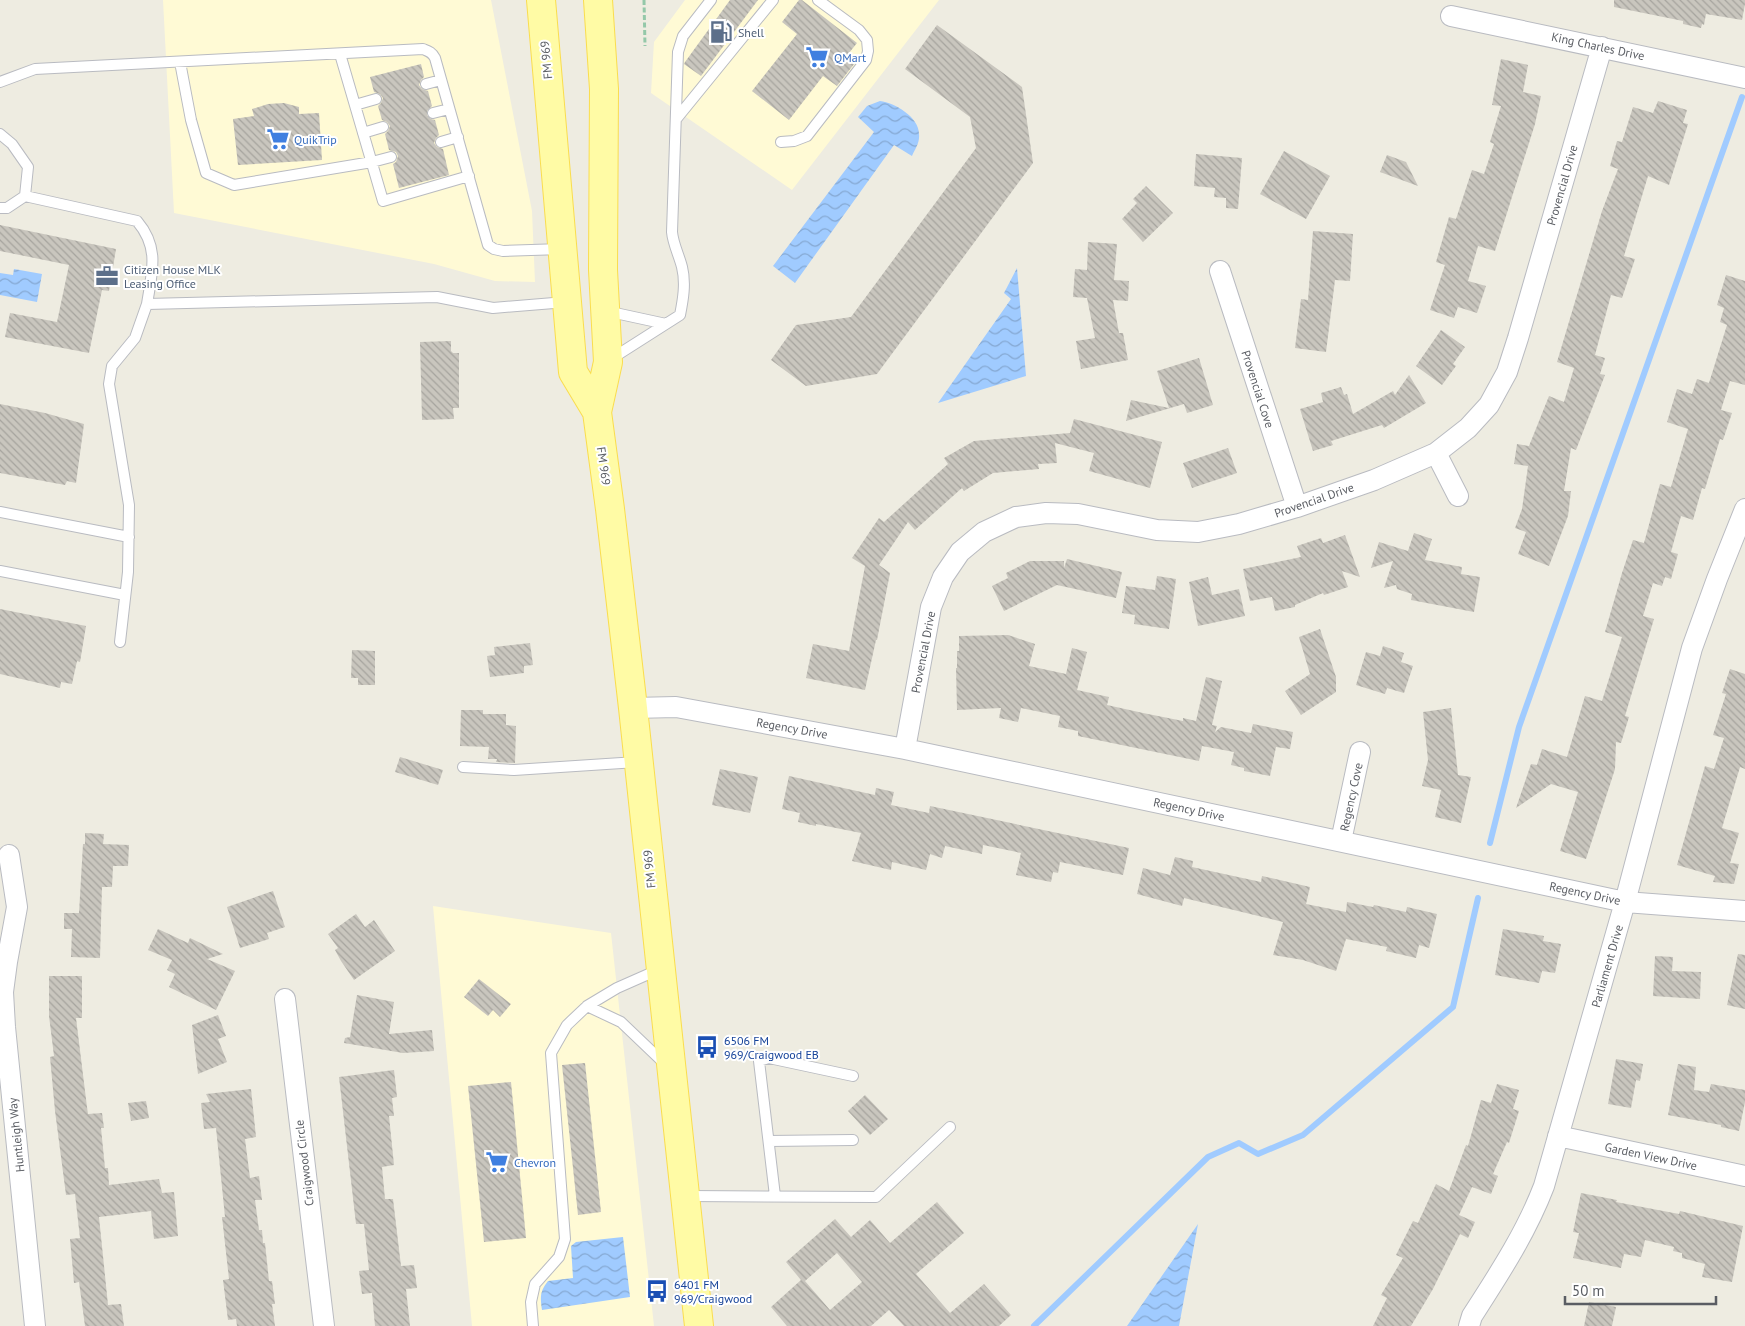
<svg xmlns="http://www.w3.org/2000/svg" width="1745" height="1326" font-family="'PT Sans',sans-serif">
  <defs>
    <pattern id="water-waves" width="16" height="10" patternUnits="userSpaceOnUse" patternTransform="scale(1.25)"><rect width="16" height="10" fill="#a0cbff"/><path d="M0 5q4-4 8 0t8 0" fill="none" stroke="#85a8d2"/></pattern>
    <pattern id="building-back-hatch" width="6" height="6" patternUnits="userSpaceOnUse" patternTransform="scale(1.25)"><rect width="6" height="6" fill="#c9c6be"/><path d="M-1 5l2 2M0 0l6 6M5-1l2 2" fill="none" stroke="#a6a49e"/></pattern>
  </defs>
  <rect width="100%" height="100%" fill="#eeece1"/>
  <!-- commercial -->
  <path fill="#fffad5" d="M 163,0 L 491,0 L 532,211 L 535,282 L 495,281 L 434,264 L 174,213 Z
    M 685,0 L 939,0 L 792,190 L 651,93 L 654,42 Z
    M 433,906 L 611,933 L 654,1326 L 472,1326 Z"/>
  <!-- water -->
  <path fill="url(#water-waves)" d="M 880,101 C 895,103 919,117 919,134 C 920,143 915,149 912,156 L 894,145 L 795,283 L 773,266 L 874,132 L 858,117 L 867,106 Z
    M 1017,268 L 1026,376 L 938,403 L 1011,299 L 1004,293 Z
    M 14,269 L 42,274 L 37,302 L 0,295 L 0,273 L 13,275 Z
    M 1198,1224 L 1179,1326 L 1127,1326 Z
    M 623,1237 L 630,1297 L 542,1310 C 540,1297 540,1291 548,1281 L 573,1278 L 571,1246 L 576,1242 Z"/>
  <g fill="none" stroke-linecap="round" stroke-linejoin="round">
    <!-- stream -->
    <path stroke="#a0cbff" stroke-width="6" d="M 1490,843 L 1519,727 L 1742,97
      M 1034,1326 L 1208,1157 L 1239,1143 L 1258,1154 L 1303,1135 L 1453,1007 L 1478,898"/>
  </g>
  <!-- building -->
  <path fill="url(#building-back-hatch)" fill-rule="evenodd" d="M 730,0 L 758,0 L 701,76 L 684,64 L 685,62 Z
    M 799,0 L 802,0 L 857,43 L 849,53 L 858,59 L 837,86 L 823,76 L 789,120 L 752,91 L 797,34 L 782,22 Z
    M 1614,0 L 1745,0 L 1745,4 L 1742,20 L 1706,14 L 1704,25 L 1702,24 L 1701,28 L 1683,24 L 1683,21 L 1614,7 Z
    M 937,25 L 1022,87 L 1033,163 L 877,374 L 806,386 L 771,360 L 796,325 L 851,317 L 976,148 L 970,117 L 905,69 Z
    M 1501,59 L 1528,65 L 1523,92 L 1541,96 L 1535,124 L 1495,251 L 1478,246 L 1468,281 L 1486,286 L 1477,313 L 1458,307 L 1454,318 L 1430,310 L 1445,265 L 1436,262 L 1449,217 L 1456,219 L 1472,170 L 1484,174 L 1494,144 L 1490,142 L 1501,106 L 1492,105 Z
    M 421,64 L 424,77 L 421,80 L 419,85 L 422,89 L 428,91 L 432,106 L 427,111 L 427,115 L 431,119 L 435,120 L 439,135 L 436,138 L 434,143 L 437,147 L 443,149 L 449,175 L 399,188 L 393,164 L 396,162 L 398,156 L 396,152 L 389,150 L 385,134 L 388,131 L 390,126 L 387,122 L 382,120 L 378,106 L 381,103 L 383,98 L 380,94 L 374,92 L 370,77 Z
    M 1658,101 L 1687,110 L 1683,123 L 1688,124 L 1669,185 L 1648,176 L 1624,256 L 1635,259 L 1622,298 L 1611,295 L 1595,355 L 1605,358 L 1600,374 L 1605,375 L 1576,450 L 1571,448 L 1564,491 L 1571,491 L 1568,516 L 1549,566 L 1518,554 L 1526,532 L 1515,528 L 1522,509 L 1528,466 L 1514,464 L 1517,444 L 1529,446 L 1549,396 L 1564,402 L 1574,368 L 1557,362 L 1602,211 L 1618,169 L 1610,166 L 1617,141 L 1622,142 L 1633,107 L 1653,113 Z
    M 284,103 L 299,107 L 299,114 L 319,113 L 322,160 L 238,165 L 233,119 L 254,116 L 252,109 L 268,104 Z
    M 1284,151 L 1330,176 L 1306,219 L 1260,194 Z
    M 1196,154 L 1242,158 L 1238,209 L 1226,208 L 1226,198 L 1214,197 L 1215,188 L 1194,186 Z
    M 1387,155 L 1406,162 L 1418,186 L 1380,172 Z
    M 1146,186 L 1173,213 L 1143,242 L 1122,219 L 1137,203 L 1133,199 Z
    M 0,225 L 116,249 L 109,291 L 102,290 L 89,353 L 5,337 L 10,313 L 57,322 L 69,265 L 0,251 Z
    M 1313,231 L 1353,234 L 1350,281 L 1335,280 L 1326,352 L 1295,348 L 1301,299 L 1308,300 Z
    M 1088,242 L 1117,244 L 1114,280 L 1129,281 L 1128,301 L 1113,300 L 1119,333 L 1123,333 L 1128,360 L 1081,369 L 1076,341 L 1095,338 L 1087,298 L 1073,297 L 1075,269 L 1087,270 Z
    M 1726,275 L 1745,281 L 1745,385 L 1730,381 L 1721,410 L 1732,413 L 1723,440 L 1720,439 L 1705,489 L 1702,488 L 1693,520 L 1681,516 L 1671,552 L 1678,554 L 1671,579 L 1665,577 L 1662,586 L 1653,583 L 1643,616 L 1654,619 L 1625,716 L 1629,717 L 1621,743 L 1616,742 L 1615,769 L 1586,859 L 1560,851 L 1578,792 L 1551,784 L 1516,808 L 1531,764 L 1537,765 L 1542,749 L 1567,757 L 1585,696 L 1602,701 L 1622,637 L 1605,632 L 1622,573 L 1633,540 L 1644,543 L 1660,484 L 1671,487 L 1688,429 L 1667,422 L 1677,389 L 1692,394 L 1697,379 L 1709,383 L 1727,325 L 1720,322 L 1724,308 L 1717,305 Z
    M 1441,330 L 1465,347 L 1453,364 L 1456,366 L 1442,385 L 1416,366 Z
    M 451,341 L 451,351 L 453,353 L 459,353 L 459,408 L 453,408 L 454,419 L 422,420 L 420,342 Z
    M 1199,358 L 1213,405 L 1187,413 L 1184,404 L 1126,421 L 1131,400 L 1169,408 L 1157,371 Z
    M 1409,375 L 1426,403 L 1384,428 L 1382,425 L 1331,441 L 1333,445 L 1313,451 L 1300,409 L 1323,402 L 1321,393 L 1341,387 L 1344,395 L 1347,394 L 1353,414 L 1393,391 L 1395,395 Z
    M 0,404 L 45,413 L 84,424 L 76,483 L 67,481 L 65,485 L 0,473 Z
    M 1074,419 L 1162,442 L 1150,488 L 1089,471 L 1094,453 L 1055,443 L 1057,463 L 1038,464 L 1039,469 L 993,473 L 964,491 L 962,488 L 915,530 L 908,522 L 879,565 L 890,573 L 877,640 L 876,640 L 865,690 L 806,678 L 813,644 L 849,651 L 865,566 L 852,558 L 879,518 L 884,522 L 948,464 L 944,458 L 974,441 L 1070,433 Z
    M 1228,448 L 1237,473 L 1192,488 L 1183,463 Z
    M 1414,533 L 1432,539 L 1425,560 L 1462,567 L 1461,574 L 1480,577 L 1474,612 L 1411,600 L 1412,594 L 1397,589 L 1396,585 L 1384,588 L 1393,561 L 1371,568 L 1379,542 L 1408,551 Z
    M 1345,535 L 1360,577 L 1342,571 L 1348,587 L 1324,595 L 1323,593 L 1295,605 L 1295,607 L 1275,611 L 1272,597 L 1250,601 L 1243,569 L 1301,557 L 1297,546 L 1321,538 L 1323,543 Z
    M 1067,559 L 1122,572 L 1116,598 L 1057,585 L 1004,611 L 992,586 L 1008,578 L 1006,573 L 1030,561 L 1064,561 L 1064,568 Z
    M 1157,576 L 1176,579 L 1169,629 L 1134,624 L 1135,615 L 1122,613 L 1126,586 L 1155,590 Z
    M 1208,577 L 1212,595 L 1239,589 L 1245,616 L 1198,626 L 1189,582 Z
    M 0,609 L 86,626 L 80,662 L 77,661 L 72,684 L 61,682 L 60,688 L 0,674 Z
    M 1320,629 L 1336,677 L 1336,692 L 1301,715 L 1285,691 L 1310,674 L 1299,637 Z
    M 1008,635 L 1035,644 L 1029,666 L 1066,674 L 1072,648 L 1087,652 L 1077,690 L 1109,697 L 1107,705 L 1143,713 L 1183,721 L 1183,718 L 1196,721 L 1206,677 L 1222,681 L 1212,725 L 1217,726 L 1215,732 L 1221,727 L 1251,733 L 1253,724 L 1293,732 L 1290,749 L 1276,747 L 1270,776 L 1244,771 L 1244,768 L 1231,765 L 1234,752 L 1202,746 L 1199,761 L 1078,736 L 1078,731 L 1058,727 L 1060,716 L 1021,708 L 1018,722 L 999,718 L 1001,708 L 957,710 L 956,668 L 957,668 L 957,651 L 959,651 L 959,636 Z
    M 530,643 L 533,665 L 524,666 L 524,673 L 490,677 L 487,656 L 495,655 L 494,647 Z
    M 1383,646 L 1404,653 L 1401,662 L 1413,666 L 1404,693 L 1387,688 L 1385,694 L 1356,685 L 1366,652 L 1380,656 Z
    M 352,650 L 375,651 L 375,685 L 358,685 L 358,678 L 351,678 Z
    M 1730,669 L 1745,674 L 1745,769 L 1740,767 L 1722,828 L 1739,833 L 1730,863 L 1739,864 L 1734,884 L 1713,882 L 1715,876 L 1677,865 L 1705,766 L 1714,769 L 1724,738 L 1713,735 L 1726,694 L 1722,693 Z
    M 1451,708 L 1458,775 L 1471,777 L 1461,823 L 1435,817 L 1441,790 L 1422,786 L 1428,760 L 1423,712 Z
    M 461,710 L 483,710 L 483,714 L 506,714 L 506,725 L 516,726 L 515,763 L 496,762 L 497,759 L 488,759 L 489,747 L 460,746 Z
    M 400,757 L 443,770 L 438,785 L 395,772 Z
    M 720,769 L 758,777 L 750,813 L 712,805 Z
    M 789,776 L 875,795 L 876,788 L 894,792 L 891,805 L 929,813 L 930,806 L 1129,848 L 1123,875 L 1060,862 L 1058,873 L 1053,872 L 1051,882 L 1016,875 L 1021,853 L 983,845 L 982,854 L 945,846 L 942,858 L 930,854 L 926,870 L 892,862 L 891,870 L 852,861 L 861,833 L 816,824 L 816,826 L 798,822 L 800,813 L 782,809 Z
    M 85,833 L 104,834 L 103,844 L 129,845 L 128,866 L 113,866 L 112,887 L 102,887 L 100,958 L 71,957 L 72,929 L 64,929 L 64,913 L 79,913 L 83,844 L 85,844 Z
    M 1175,857 L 1193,861 L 1192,867 L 1261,882 L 1262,876 L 1310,887 L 1306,904 L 1346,912 L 1347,902 L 1373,907 L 1374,905 L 1406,912 L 1407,907 L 1437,914 L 1429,948 L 1419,945 L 1416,958 L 1386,951 L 1387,947 L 1346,939 L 1336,971 L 1303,960 L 1273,955 L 1283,922 L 1184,898 L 1182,906 L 1137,894 L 1143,868 L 1170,875 Z
    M 273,891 L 285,927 L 267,933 L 269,939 L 240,948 L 227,907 Z
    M 356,914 L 365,927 L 374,920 L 395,951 L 354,980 L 341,961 L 335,950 L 338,948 L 328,934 Z
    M 158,929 L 188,943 L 190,938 L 223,954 L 207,959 L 235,971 L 216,1010 L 169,987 L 175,974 L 167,970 L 172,960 L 148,950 Z
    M 1503,929 L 1544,936 L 1543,941 L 1561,944 L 1555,973 L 1542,971 L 1539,983 L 1495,975 Z
    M 1738,954 L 1745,955 L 1745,1009 L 1727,1005 Z
    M 1655,956 L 1673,957 L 1672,971 L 1701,972 L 1700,999 L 1653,996 Z
    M 49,976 L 82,976 L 82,1018 L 76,1018 L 87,1107 L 88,1114 L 102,1113 L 104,1128 L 101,1128 L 105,1168 L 108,1168 L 109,1185 L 159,1179 L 162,1193 L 174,1192 L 178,1236 L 154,1239 L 151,1211 L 99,1217 L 108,1305 L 121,1304 L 124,1326 L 85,1326 L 79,1282 L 74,1283 L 70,1239 L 80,1238 L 75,1194 L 66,1195 L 55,1111 L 50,1057 L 54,1056 L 49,1016 Z
    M 479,979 L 511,1004 L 500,1017 L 493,1010 L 488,1016 L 464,997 Z
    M 357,995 L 394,1002 L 389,1034 L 432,1030 L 434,1051 L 403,1053 L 344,1043 L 345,1038 L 350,1037 Z
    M 218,1015 L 226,1036 L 218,1039 L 227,1062 L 198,1074 L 192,1025 Z
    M 1616,1059 L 1643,1064 L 1640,1081 L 1636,1080 L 1631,1108 L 1608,1104 Z
    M 585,1063 L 601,1212 L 578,1215 L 562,1065 Z
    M 1678,1064 L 1696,1067 L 1694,1090 L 1709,1092 L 1711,1084 L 1745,1090 L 1745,1102 L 1739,1131 L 1721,1127 L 1721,1125 L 1668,1115 Z
    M 394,1070 L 397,1097 L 392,1098 L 394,1116 L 389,1116 L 394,1165 L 382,1167 L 385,1199 L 393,1199 L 401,1266 L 414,1265 L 417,1288 L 406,1289 L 410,1326 L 375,1326 L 372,1293 L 362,1294 L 359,1271 L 369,1270 L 364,1224 L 356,1224 L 339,1077 Z
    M 511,1082 L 526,1238 L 484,1242 L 468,1086 Z
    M 1497,1084 L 1519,1090 L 1513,1109 L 1519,1111 L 1509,1143 L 1507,1142 L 1493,1174 L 1498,1176 L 1491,1194 L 1472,1187 L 1459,1215 L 1475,1222 L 1468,1238 L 1460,1234 L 1433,1289 L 1411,1326 L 1373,1326 L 1387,1298 L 1381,1295 L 1403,1258 L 1396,1255 L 1413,1221 L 1418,1223 L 1436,1184 L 1449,1191 L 1466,1145 L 1468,1146 L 1481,1100 L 1491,1103 Z
    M 251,1089 L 256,1137 L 245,1139 L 250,1178 L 259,1176 L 262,1200 L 255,1200 L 259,1230 L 262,1230 L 263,1243 L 265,1243 L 269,1281 L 272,1281 L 275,1304 L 272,1304 L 275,1326 L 237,1326 L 236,1319 L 228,1320 L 223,1280 L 229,1279 L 222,1217 L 225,1217 L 216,1128 L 204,1129 L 201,1103 L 210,1102 L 206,1094 Z
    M 865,1095 L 888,1119 L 870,1135 L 848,1111 Z
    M 146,1101 L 149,1118 L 131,1121 L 128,1103 Z
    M 1581,1193 L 1617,1200 L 1616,1202 L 1679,1214 L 1680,1211 L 1743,1226 L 1732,1282 L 1702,1277 L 1705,1264 L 1682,1258 L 1682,1253 L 1673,1251 L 1674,1247 L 1645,1240 L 1641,1257 L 1624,1254 L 1621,1268 L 1573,1258 L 1579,1233 L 1573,1232 Z
    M 937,1202 L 964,1233 L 916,1274 L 950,1313 L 984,1284 L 1011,1315 L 999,1326 L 904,1326 L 889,1310 L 871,1326 L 787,1326 L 771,1307 L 801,1280 L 786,1262 L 835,1219 L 851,1237 L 870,1220 L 890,1243 ZM 837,1253 L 862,1282 L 830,1310 L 805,1281 Z
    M 1589,1302 L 1616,1307 L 1612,1326 L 1584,1326 Z"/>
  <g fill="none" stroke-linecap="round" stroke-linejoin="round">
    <defs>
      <path id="lane" d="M 340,54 L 383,201 L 469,176
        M 180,62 L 191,120 L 206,173 L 234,185 L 372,162 L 391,157
        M 0,82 L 35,69 L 423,49 C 428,51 432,52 435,58 L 488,245 L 494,249 L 503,251 L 562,249
        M 426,84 L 441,80
        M 355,105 L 376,99
        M 433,113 L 449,109
        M 677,118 L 773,0
        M 363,133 L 383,127
        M 0,134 L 12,144 L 28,167 L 25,196 L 137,221 C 160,248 152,272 147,304 L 437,297 L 493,308 L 566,302
        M 441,142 L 458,137
        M 781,142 L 794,141 L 807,136 L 866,60 L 868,51 L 867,40 L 859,30 L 818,0
        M 0,208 L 7,208 L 25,196
        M 606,311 L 666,324
        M 611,359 L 680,315 C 683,300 686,283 682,267 C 679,255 673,244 672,232 L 678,52 L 683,36 L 711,0
        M 0,512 L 129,537
        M 0,571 L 125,595
        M 120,642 L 128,572 L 129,505 L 109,384 L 112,366 L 135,338 L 147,304
        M 463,767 L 514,770 L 637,762
        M 587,1006 L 621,1022 L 665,1064
        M 769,1141 L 853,1140
        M 687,1196 L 876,1197 L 950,1127
        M 775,1196 L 759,1061 L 769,1058 L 853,1076
        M 533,1326 L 531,1302 L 535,1284 L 559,1257 L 565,1239 L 551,1053 L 567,1025 L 587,1006 L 617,988 L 660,969"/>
      <path id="street" d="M 1451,16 L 1745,78
        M 1220,271 L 1297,507
        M 1436,453 L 1458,496
        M 633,708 L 676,707 L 905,749 L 1625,902 L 1745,911
        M 905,749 L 931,607 L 943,577 L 960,552 L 984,532 L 1016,517 L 1046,513 L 1078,514 L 1157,530 L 1198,532 L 1239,524 L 1297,507 L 1374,480 L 1436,453 L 1468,428 L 1489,405 L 1507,372 L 1518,338 L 1602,47
        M 1341,841 L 1360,752
        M 9,855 L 17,907 L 7,962 L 3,992 L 5,1027 L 35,1326
        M 285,999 L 324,1326
        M 1558,1136 L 1745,1176
        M 1469,1326 L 1472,1316 C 1499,1274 1526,1233 1544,1186 L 1625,902 L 1692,648 L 1717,579 L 1745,509"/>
      <path id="primary" d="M 541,0 L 573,372 L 597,412
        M 598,0 L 604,89 L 603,270 L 608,362 L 597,412 L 610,509 L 633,708 L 699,1326"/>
    </defs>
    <!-- lane casing -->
    <use href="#lane" stroke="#b9bbc1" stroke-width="12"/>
    <!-- street casing -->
    <use href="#street" stroke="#b9bbc1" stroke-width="22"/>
    <!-- primary casing -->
    <use href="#primary" stroke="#fadd4e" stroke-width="30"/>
    <!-- path -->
    <path stroke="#94c8a9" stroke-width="3" stroke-dasharray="5 2.5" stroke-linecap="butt" d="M 644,0 L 645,46"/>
    <!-- lane -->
    <use href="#lane" stroke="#fff" stroke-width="10"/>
    <!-- street -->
    <use href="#street" stroke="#fff" stroke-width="20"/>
    <!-- primary -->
    <use href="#primary" stroke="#fffba5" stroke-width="28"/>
  </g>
  <!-- icons -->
  <defs>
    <symbol id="fuel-bare" viewBox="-9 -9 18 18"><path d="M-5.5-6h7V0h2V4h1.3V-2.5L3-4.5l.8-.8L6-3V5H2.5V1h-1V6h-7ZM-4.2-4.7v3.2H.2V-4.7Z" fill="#5c6f8a" stroke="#fff" stroke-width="2.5" paint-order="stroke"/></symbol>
    <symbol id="supermarket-bare" viewBox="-9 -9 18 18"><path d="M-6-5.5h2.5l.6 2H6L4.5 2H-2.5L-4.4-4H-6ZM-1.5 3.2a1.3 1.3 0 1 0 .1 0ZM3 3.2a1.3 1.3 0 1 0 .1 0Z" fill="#3f7fe0" stroke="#fff" stroke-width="2.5" paint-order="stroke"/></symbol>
    <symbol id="office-bare" viewBox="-9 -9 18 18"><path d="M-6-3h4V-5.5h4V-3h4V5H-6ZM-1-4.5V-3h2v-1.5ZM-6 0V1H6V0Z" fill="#5c6f8a" stroke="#fff" stroke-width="2.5" paint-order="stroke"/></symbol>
    <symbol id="bus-bare" viewBox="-9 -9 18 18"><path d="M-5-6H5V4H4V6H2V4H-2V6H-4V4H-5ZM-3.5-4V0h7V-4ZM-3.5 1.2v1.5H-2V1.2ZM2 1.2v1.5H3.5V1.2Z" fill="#1a4fb4" stroke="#fff" stroke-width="2.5" paint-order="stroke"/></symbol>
  </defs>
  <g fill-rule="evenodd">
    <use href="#fuel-bare" x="705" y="16" width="32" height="32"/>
    <use href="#supermarket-bare" x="801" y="41" width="32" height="32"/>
    <use href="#supermarket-bare" x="262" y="123" width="32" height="32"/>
    <use href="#office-bare" x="91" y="260" width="32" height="32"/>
    <use href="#bus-bare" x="691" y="1031" width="32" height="32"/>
    <use href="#supermarket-bare" x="481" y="1146" width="32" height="32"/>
    <use href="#bus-bare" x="641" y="1275" width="32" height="32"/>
  </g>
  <g text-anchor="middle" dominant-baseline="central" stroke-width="4" stroke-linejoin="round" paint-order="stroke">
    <!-- service labels -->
    <g font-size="12" fill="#4e5e75" stroke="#fff" text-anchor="start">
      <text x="738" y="32">Shell</text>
      <text x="124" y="269">Citizen House MLK<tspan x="124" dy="14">Leasing Office</tspan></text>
    </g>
    <!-- street labels -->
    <g font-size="12" fill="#5a5d63" stroke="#fff">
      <text transform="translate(1598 46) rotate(12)">King Charles Drive</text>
      <text transform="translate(546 60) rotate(-95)">FM 969</text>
      <text transform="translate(1562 185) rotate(-74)">Provencial Drive</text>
      <text transform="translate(1258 389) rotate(72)">Provencial Cove</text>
      <text transform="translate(604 466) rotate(82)">FM 969</text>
      <text transform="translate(1314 500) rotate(-19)">Provencial Drive</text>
      <text transform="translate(923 652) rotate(-79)">Provencial Drive</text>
      <text transform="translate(792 728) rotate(10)">Regency Drive</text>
      <text transform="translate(1351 797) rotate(-78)">Regency Cove</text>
      <text transform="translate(1189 809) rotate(12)">Regency Drive</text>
      <text transform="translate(649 869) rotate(-96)">FM 969</text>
      <text transform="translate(1585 893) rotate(12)">Regency Drive</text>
      <text transform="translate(1607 966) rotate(-74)">Parliament Drive</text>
      <text transform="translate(16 1135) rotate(-96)">Huntleigh Way</text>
      <text transform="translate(1651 1156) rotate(12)">Garden View Drive</text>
      <text transform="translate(304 1163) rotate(-97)">Craigwood Circle</text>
    </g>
    <!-- shop labels -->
    <g font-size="12" fill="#366cbe" stroke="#fff" text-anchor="start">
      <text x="834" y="57">QMart</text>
      <text x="294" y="139">QuikTrip</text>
      <text x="514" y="1162">Chevron</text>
    </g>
    <!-- transit labels -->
    <g font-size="12" fill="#164399" stroke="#fff" text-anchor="start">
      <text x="724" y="1040">6506 FM<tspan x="724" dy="14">969/Craigwood EB</tspan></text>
      <text x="674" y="1284">6401 FM<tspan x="674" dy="14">969/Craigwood</tspan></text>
    </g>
  </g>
  <!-- scale -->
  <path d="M1565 1296v8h151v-8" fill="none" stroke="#5a5d63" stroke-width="2.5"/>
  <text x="1572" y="1296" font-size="15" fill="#5a5d63" stroke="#ffffff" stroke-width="4" paint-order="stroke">50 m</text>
</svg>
